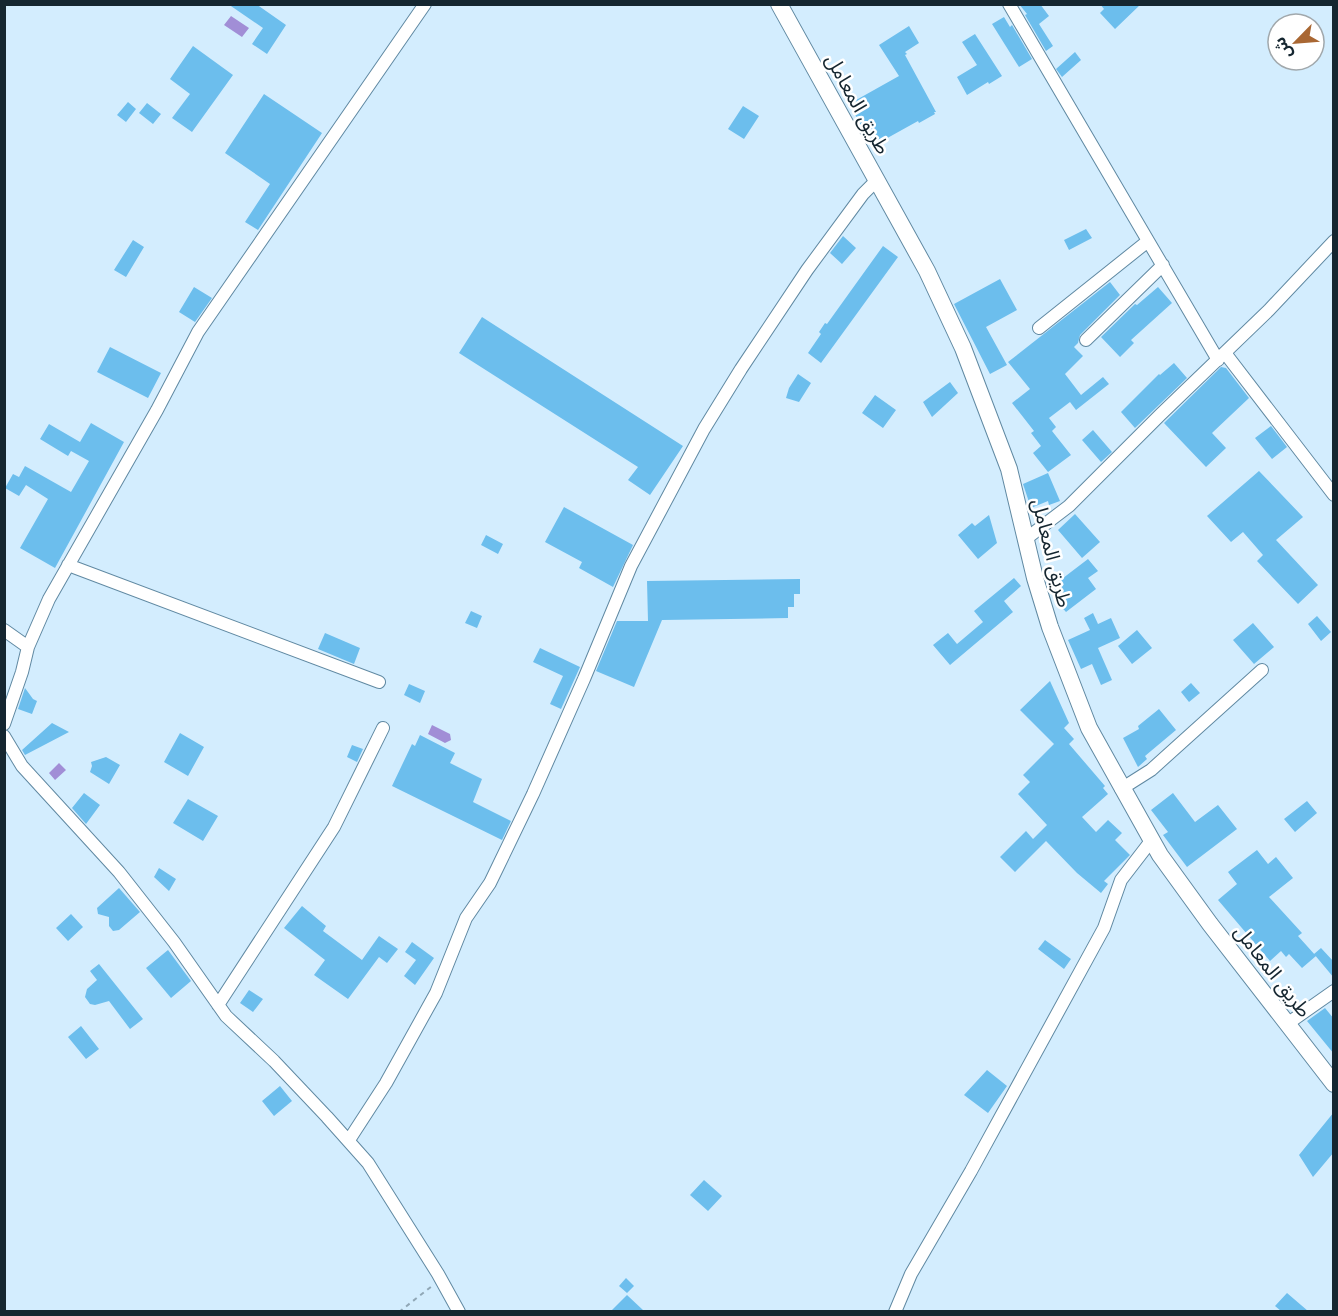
<svg xmlns="http://www.w3.org/2000/svg" width="1338" height="1316" font-family="'Space Grotesk','Noto Sans Arabic',sans-serif">
  <rect width="100%" height="100%" fill="#d3edfe"/>
  <!-- water -->
  <path fill="#a18ed6" d="M 231,16 L 249,28 L 242,37 L 224,25 Z
    M 432,725 L 450,734 L 451,740 L 445,743 L 428,734 Z
    M 59,763 L 66,770 L 55,780 L 49,773 Z"/>
  <!-- building -->
  <path fill="#6cbeed" d="M 228,4 L 256,4 L 286,25 L 267,54 L 252,44 L 263,28 Z
    M 1019,4 L 1040,4 L 1049,16 L 1039,24 L 1053,46 L 1046,51 L 1025,15 L 1027,14 Z
    M 1100,4 L 1141,4 L 1115,29 L 1100,13 L 1104,9 Z
    M 1004,17 L 1010,27 L 1012,25 L 1032,59 L 1019,67 L 992,24 Z
    M 909,26 L 919,43 L 905,52 L 907,54 L 905,55 L 936,112 L 934,112 L 935,114 L 919,123 L 918,121 L 873,146 L 849,104 L 899,76 L 879,45 Z
    M 975,34 L 1002,76 L 989,84 L 988,82 L 967,95 L 957,77 L 977,65 L 962,42 Z
    M 193,46 L 233,75 L 192,132 L 172,118 L 190,94 L 170,79 Z
    M 1075,52 L 1081,60 L 1062,77 L 1056,69 Z
    M 264,94 L 322,133 L 258,230 L 245,222 L 270,184 L 225,153 Z
    M 128,102 L 136,109 L 126,122 L 117,115 Z
    M 147,103 L 161,114 L 153,124 L 139,113 Z
    M 743,106 L 759,116 L 744,139 L 728,129 Z
    M 1086,229 L 1092,238 L 1069,250 L 1064,240 Z
    M 843,236 L 856,248 L 842,264 L 830,253 Z
    M 133,240 L 144,247 L 126,277 L 114,270 Z
    M 883,246 L 898,257 L 821,363 L 808,353 L 821,334 L 819,332 L 825,323 L 827,324 Z
    M 1000,279 L 1017,310 L 986,327 L 1007,365 L 990,374 L 954,304 Z
    M 1110,282 L 1120,295 L 1080,335 L 1078,343 L 1074,347 L 1083,356 L 1065,374 L 1081,395 L 1103,377 L 1109,384 L 1076,410 L 1070,402 L 1049,418 L 1056,427 L 1052,431 L 1071,455 L 1048,472 L 1033,453 L 1041,446 L 1031,433 L 1034,431 L 1012,403 L 1030,389 L 1008,362 Z
    M 194,287 L 212,298 L 195,322 L 179,312 Z
    M 1158,287 L 1172,303 L 1131,340 L 1134,343 L 1120,357 L 1101,337 L 1135,304 L 1137,305 Z
    M 482,317 L 683,446 L 650,495 L 628,480 L 638,467 L 459,353 Z
    M 110,347 L 161,373 L 148,398 L 97,372 Z
    M 1174,363 L 1187,378 L 1135,428 L 1121,412 L 1159,374 L 1160,375 Z
    M 1221,367 L 1226,368 L 1249,398 L 1212,433 L 1226,448 L 1206,467 L 1164,423 Z
    M 798,374 L 811,383 L 799,402 L 786,398 L 789,388 Z
    M 950,382 L 958,393 L 932,417 L 923,402 Z
    M 875,395 L 896,410 L 883,428 L 862,413 Z
    M 91,423 L 124,442 L 55,568 L 20,548 L 48,499 L 26,485 L 19,496 L 5,488 L 13,474 L 19,477 L 25,466 L 71,492 L 89,461 L 71,451 L 68,456 L 40,439 L 49,424 L 80,442 Z
    M 1271,426 L 1287,447 L 1272,459 L 1255,438 Z
    M 1093,430 L 1112,452 L 1101,462 L 1082,440 Z
    M 1259,471 L 1303,517 L 1276,540 L 1318,585 L 1298,604 L 1257,561 L 1263,555 L 1243,532 L 1231,542 L 1207,516 Z
    M 1048,473 L 1060,501 L 1049,505 L 1048,501 L 1031,508 L 1023,484 Z
    M 564,507 L 633,545 L 613,587 L 579,568 L 582,562 L 545,542 Z
    M 1075,514 L 1100,542 L 1082,558 L 1058,530 Z
    M 989,515 L 997,543 L 978,559 L 958,535 L 972,523 L 975,526 Z
    M 486,535 L 503,544 L 498,554 L 481,545 Z
    M 1088,559 L 1098,571 L 1088,578 L 1096,589 L 1066,612 L 1058,603 L 1061,601 L 1050,588 Z
    M 1014,578 L 1021,586 L 1004,601 L 1013,612 L 950,665 L 933,645 L 948,633 L 957,644 L 983,622 L 974,611 Z
    M 800,579 L 800,594 L 794,594 L 794,607 L 788,607 L 788,618 L 662,620 L 634,687 L 596,671 L 617,621 L 648,621 L 647,581 Z
    M 471,611 L 482,616 L 477,628 L 465,623 Z
    M 1093,613 L 1098,624 L 1111,618 L 1120,638 L 1098,648 L 1112,680 L 1101,685 L 1092,664 L 1081,669 L 1068,640 L 1090,630 L 1084,618 Z
    M 1317,616 L 1331,632 L 1321,641 L 1308,624 Z
    M 1253,623 L 1274,647 L 1254,664 L 1233,640 Z
    M 1137,630 L 1152,648 L 1132,664 L 1118,646 Z
    M 325,633 L 360,648 L 354,664 L 318,649 Z
    M 540,648 L 580,667 L 561,709 L 550,704 L 563,676 L 533,662 Z
    M 1050,681 L 1069,723 L 1064,728 L 1074,739 L 1069,744 L 1105,786 L 1103,788 L 1108,794 L 1082,817 L 1096,832 L 1108,820 L 1122,833 L 1115,840 L 1130,855 L 1104,881 L 1108,884 L 1101,893 L 1077,873 L 1046,841 L 1015,872 L 1000,857 L 1026,831 L 1033,839 L 1047,825 L 1018,794 L 1030,782 L 1023,775 L 1054,744 L 1020,710 Z
    M 1191,683 L 1200,693 L 1189,702 L 1181,692 Z
    M 409,684 L 425,691 L 420,703 L 404,695 Z
    M 25,688 L 33,699 L 37,701 L 32,714 L 18,709 Z
    M 1159,709 L 1176,730 L 1145,756 L 1147,759 L 1138,767 L 1123,738 L 1139,729 L 1138,726 Z
    M 52,723 L 69,732 L 25,755 L 22,750 Z
    M 180,733 L 204,747 L 188,776 L 164,762 Z
    M 420,735 L 455,753 L 450,763 L 482,779 L 473,802 L 511,821 L 502,840 L 392,786 L 412,744 L 415,746 Z
    M 352,745 L 363,749 L 357,762 L 347,757 Z
    M 106,757 L 120,765 L 109,784 L 90,772 L 92,766 L 91,762 Z
    M 84,793 L 100,805 L 86,824 L 72,808 Z
    M 1173,793 L 1195,822 L 1218,805 L 1237,829 L 1187,867 L 1163,835 L 1168,832 L 1151,810 Z
    M 188,799 L 218,816 L 203,841 L 173,823 Z
    M 1307,801 L 1317,813 L 1295,832 L 1284,819 Z
    M 1257,850 L 1268,864 L 1276,857 L 1293,878 L 1269,897 L 1302,933 L 1298,936 L 1316,956 L 1302,968 L 1289,954 L 1286,957 L 1281,951 L 1270,961 L 1218,900 L 1237,884 L 1228,872 Z
    M 159,868 L 176,879 L 169,891 L 154,877 Z
    M 119,888 L 140,912 L 119,930 L 113,931 L 109,926 L 109,917 L 98,914 L 97,908 Z
    M 302,906 L 326,926 L 323,931 L 362,960 L 379,936 L 398,949 L 387,963 L 379,957 L 348,999 L 314,975 L 325,960 L 284,928 Z
    M 71,914 L 83,927 L 68,941 L 56,928 Z
    M 1045,940 L 1071,959 L 1064,969 L 1038,949 Z
    M 412,942 L 434,958 L 415,985 L 404,976 L 416,960 L 405,952 Z
    M 1321,948 L 1334,962 L 1334,978 L 1314,954 Z
    M 168,950 L 191,981 L 171,998 L 146,968 Z
    M 99,964 L 143,1019 L 130,1029 L 109,1001 L 95,1005 L 90,1004 L 85,997 L 87,989 L 97,980 L 90,971 Z
    M 249,990 L 263,999 L 253,1012 L 240,1003 Z
    M 1325,1008 L 1334,1019 L 1334,1054 L 1307,1021 Z
    M 81,1026 L 99,1049 L 86,1059 L 68,1037 Z
    M 987,1070 L 1007,1086 L 988,1113 L 964,1095 Z
    M 280,1086 L 292,1101 L 274,1116 L 262,1101 Z
    M 1334,1112 L 1334,1152 L 1313,1177 L 1299,1155 Z
    M 704,1180 L 722,1196 L 708,1211 L 690,1195 Z
    M 626,1278 L 634,1286 L 627,1293 L 619,1286 Z
    M 1287,1293 L 1308,1311 L 1281,1311 L 1275,1306 Z
    M 627,1295 L 644,1311 L 611,1311 Z"/>
  <g fill="none" stroke-linecap="round" stroke-linejoin="round">
    <defs>
      <path id="street" d="M 1009,4 L 1218,360
        M 1039,328 L 1148,241
        M 1086,340 L 1163,265
        M 1225,353 L 1334,495
        M 1027,538 L 1069,506 L 1160,415 L 1269,310 L 1334,241
        M 68,565 L 379,682
        M 4,630 L 28,647
        M 4,724 L 22,672 L 28,647 L 49,599 L 157,410 L 198,332 L 425,4
        M 4,736 L 22,766 L 119,872 L 174,942 L 226,1016 L 274,1061 L 327,1117 L 368,1163 L 438,1274 L 459,1312
        M 1121,789 L 1151,770 L 1262,670
        M 218,1005 L 334,827 L 383,728
        M 1287,1024 L 1334,991
        M 349,1140 L 386,1083 L 436,993 L 466,918 L 490,883 L 533,794 L 584,679 L 631,566 L 704,429 L 741,369 L 807,270 L 863,194 L 877,180
        M 895,1312 L 911,1274 L 971,1171 L 1104,928 L 1121,880 L 1151,841"/>
      <path id="secondary" d="M 779,4 L 927,271 L 963,348 L 1009,469 L 1035,578 L 1050,627 L 1089,728 L 1160,855 L 1210,924 L 1334,1084"/>
    </defs>
    <!-- street casing -->
    <use href="#street" stroke="#6089a2" stroke-width="14"/>
    <!-- secondary casing -->
    <use href="#secondary" stroke="#6089a2" stroke-width="18"/>
    <!-- path -->
    <path stroke="#90a7b6" stroke-width="2" stroke-dasharray="4.5 4.5" stroke-linecap="butt" d="M 399,1312 L 432,1286"/>
    <!-- street -->
    <use href="#street" stroke="#fff" stroke-width="12"/>
    <!-- secondary -->
    <use href="#secondary" stroke="#fff" stroke-width="16"/>
  </g>
  <g text-anchor="middle" dominant-baseline="central" stroke-width="5" stroke-linejoin="round" paint-order="stroke">
    <!-- street labels -->
    <g font-size="20" fill="#152630" stroke="#fff">
      <text transform="translate(858 104) rotate(61)">طريق المعامل</text>
      <text transform="translate(1052 553) rotate(76)">طريق المعامل</text>
      <text transform="translate(1273 971) rotate(52)">طريق المعامل</text>
    </g>
  </g>
  <!-- border -->
  <rect width="1338" height="1316" fill="none" stroke="#152630" stroke-width="12"/>
  <!-- north arrow -->
  <g transform="translate(1296 42) rotate(245)"><circle r="28" fill="#ffffff" stroke="#a1a8ac" stroke-width="1.5"/>
  <path d="M0-4.5L10 22L0 15L-10 22Z" fill="#a96733"/>
  <text y="-9" font-size="16" font-weight="bold" text-anchor="middle" fill="#152630">ش</text>
  </g>
</svg>
